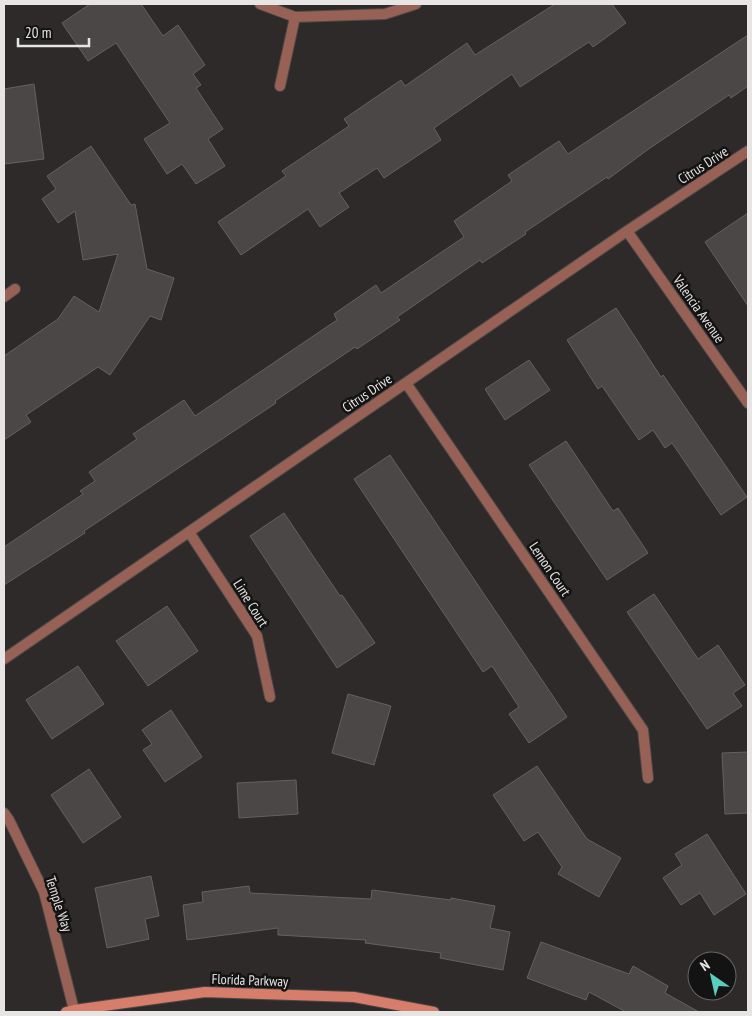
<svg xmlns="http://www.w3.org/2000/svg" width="752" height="1016" font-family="'PT Sans Narrow',sans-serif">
  <rect width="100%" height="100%" fill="#2d2a29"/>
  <!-- building -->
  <path fill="#4b4746" stroke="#656160" d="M 90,4 L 141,4 L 163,36 L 178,25 L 205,65 L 193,74 L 201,85 L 196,88 L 223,129 L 208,139 L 225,166 L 196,184 L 182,164 L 167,174 L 144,139 L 170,123 L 116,43 L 88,61 L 62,23 Z
    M 555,4 L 612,4 L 626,23 L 593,47 L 589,42 L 520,87 L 512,74 L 434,128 L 441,140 L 384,178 L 377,168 L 339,193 L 349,207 L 320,227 L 308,209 L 241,255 L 218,222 L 286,176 L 282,171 L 349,126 L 344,119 L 401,80 L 405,86 L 467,43 L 475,55 Z
    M 748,35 L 748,86 L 731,98 L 729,95 L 650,148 L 608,179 L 607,177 L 525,232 L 526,234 L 482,263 L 480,260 L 397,317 L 400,320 L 357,349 L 355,347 L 275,401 L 276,403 L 84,531 L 85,533 L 4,585 L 4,547 L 83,494 L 80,491 L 95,481 L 89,472 L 137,439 L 133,434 L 184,400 L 195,416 L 337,320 L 334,314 L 376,285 L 381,293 L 464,237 L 454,221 L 512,181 L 508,175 L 559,141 L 568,154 Z
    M 34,84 L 44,159 L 4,164 L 4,89 Z
    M 91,146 L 131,205 L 135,204 L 147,269 L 174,278 L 161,320 L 150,316 L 110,375 L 98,367 L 26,415 L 31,422 L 4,440 L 4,356 L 58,319 L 74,296 L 99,312 L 118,254 L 83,260 L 75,211 L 58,223 L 42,199 L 56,189 L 47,176 Z
    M 748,213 L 748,306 L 705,242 Z
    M 616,308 L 661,377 L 663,375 L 747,497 L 721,515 L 672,443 L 665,448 L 653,430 L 639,440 L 602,386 L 598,389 L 567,340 Z
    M 529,360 L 550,390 L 505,420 L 485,389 Z
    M 566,441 L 613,511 L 618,508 L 648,553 L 607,580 L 529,465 Z
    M 390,455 L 567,717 L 529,743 L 509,714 L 519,707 L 492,666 L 483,672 L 354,479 Z
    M 284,513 L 340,596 L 342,595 L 375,643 L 337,668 L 250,536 Z
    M 654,594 L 698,659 L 718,645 L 745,685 L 733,693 L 742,706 L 707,729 L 627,612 Z
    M 167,606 L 198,651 L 148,686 L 116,641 Z
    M 78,666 L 104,704 L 52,739 L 26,700 Z
    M 348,694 L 391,706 L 374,765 L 332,753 Z
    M 171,710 L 202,757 L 165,782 L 143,750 L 152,744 L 142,730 Z
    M 748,752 L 748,813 L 725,814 L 722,753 Z
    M 537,766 L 587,839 L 621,858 L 599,897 L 558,874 L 562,867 L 538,832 L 524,841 L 493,795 Z
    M 89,769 L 121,817 L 83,843 L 51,795 Z
    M 296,780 L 298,814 L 239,818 L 237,783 Z
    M 707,834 L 746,894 L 714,915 L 700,893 L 681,905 L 663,878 L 682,865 L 675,854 Z
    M 151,876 L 159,916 L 145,919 L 149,939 L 107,948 L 95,888 Z
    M 249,886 L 250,893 L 371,899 L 372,890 L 451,900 L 451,898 L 495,906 L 490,928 L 510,932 L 503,970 L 440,958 L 441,953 L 365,943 L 366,940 L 278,935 L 278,928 L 187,940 L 183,905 L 203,902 L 202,892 Z
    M 541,942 L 629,974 L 633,966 L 668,986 L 665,993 L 699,1012 L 626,1012 L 589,992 L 586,1000 L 527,978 Z"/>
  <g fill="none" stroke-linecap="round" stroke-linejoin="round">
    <defs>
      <path id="street" d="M 260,4 L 295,17 L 385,14 L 416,4
        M 280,86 L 295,17
        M 627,231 L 748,403
        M 4,297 L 15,289
        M 406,383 L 643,730 L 648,778
        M 189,532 L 257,636 L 270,697
        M 4,659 L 627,231 L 748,151
        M 4,813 L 9,820 L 44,892 L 74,1010"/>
      <path id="secondary" d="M 66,1012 L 74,1010 L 205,992 L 354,997 L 434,1012"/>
    </defs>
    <!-- street casing -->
    <use href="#street" stroke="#4b4847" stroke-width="12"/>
    <!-- secondary casing -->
    <use href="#secondary" stroke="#4b4847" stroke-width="12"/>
    <!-- street -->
    <use href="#street" stroke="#986155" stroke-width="10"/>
    <!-- secondary -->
    <use href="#secondary" stroke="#d67e6b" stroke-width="10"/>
  </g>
  <g text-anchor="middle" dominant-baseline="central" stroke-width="5" stroke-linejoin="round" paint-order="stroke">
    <!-- street labels -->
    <g font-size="14" fill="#e7e5e4" stroke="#141313">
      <text transform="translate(703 165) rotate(-33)">Citrus Drive</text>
      <text transform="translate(699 309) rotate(55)">Valencia Avenue</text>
      <text transform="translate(367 393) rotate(-34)">Citrus Drive</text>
      <text transform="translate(550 569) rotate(56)">Lemon Court</text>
      <text transform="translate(251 603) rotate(58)">Lime Court</text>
      <text transform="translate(59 904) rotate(72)">Temple Way</text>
      <text transform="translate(250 980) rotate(2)">Florida Parkway</text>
    </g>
  </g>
  <!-- border -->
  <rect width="752" height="1016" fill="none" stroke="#e7e5e4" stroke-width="10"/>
  <!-- north arrow -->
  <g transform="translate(712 976) rotate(326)"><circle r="24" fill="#141313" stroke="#686767"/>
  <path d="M0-4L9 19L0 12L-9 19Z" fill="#59cebe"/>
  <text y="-8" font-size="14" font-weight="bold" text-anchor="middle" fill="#e7e5e4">N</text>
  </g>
  <!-- scale -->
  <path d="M18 38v8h71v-8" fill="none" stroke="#e7e5e4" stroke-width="2.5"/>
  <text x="25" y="38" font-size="15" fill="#e7e5e4" stroke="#141313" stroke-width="4" paint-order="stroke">20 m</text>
</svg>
